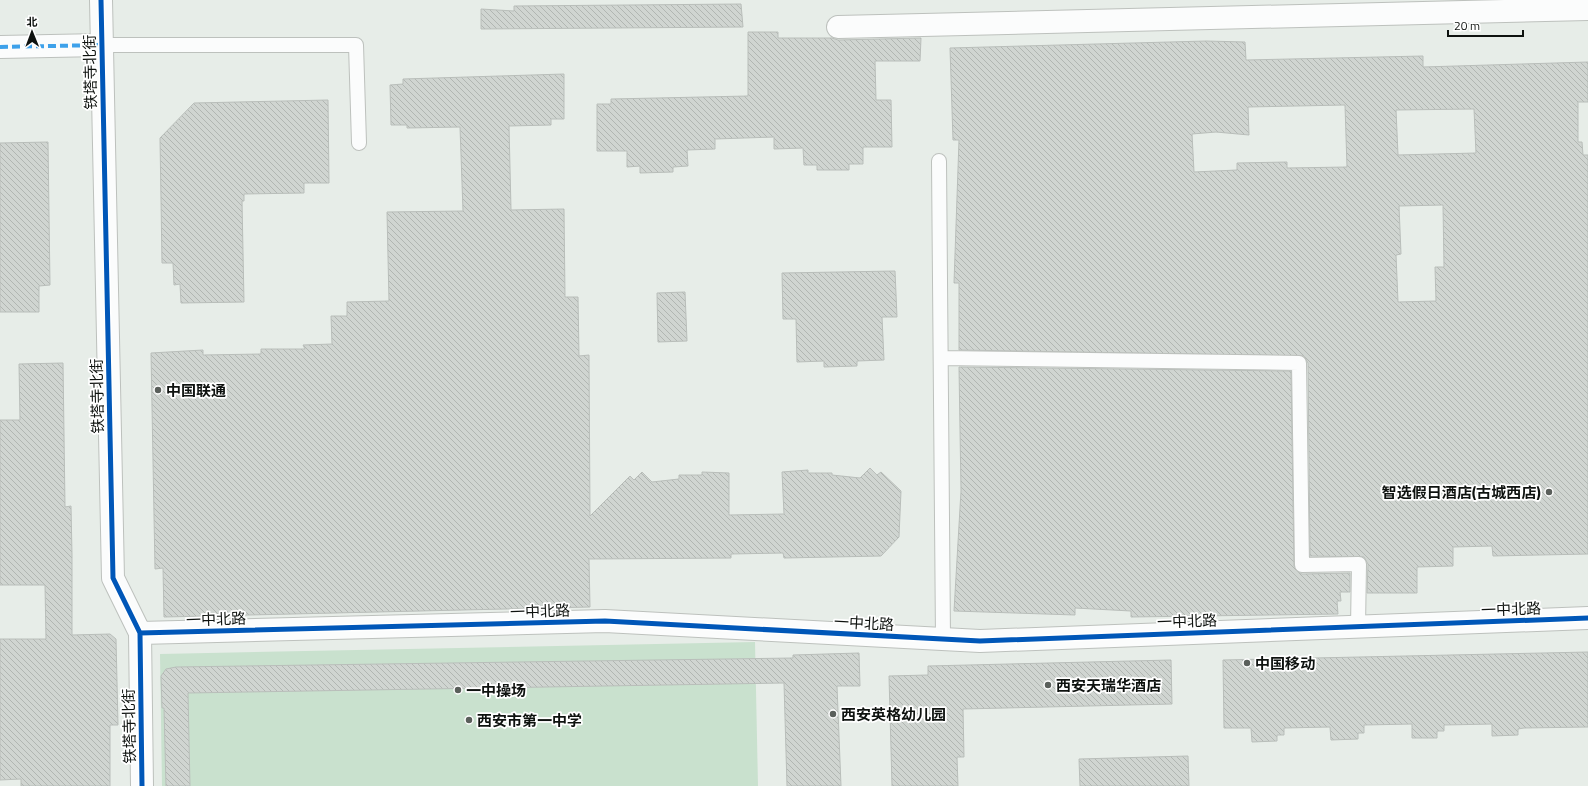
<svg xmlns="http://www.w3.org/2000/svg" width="1588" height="786" font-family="'Titillium Web','Noto Sans SC',sans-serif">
  <defs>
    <pattern id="building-back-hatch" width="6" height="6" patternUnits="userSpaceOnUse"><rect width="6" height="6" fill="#d0d5d1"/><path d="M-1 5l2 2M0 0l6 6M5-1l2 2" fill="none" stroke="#b1b6b2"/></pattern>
  </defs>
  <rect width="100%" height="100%" fill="#e7ede8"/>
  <!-- green -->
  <path fill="#c9e1ce" d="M 755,642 L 758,786 L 162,786 L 160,654 Z"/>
  <!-- building -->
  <path fill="url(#building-back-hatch)" stroke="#b9beba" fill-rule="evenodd" d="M 741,4 L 743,27 L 481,29 L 481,9 L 514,11 L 514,6 Z
    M 748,32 L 778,32 L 778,38 L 832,38 L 838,40 L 921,38 L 920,61 L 875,61 L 876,100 L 891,100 L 892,147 L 863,147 L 863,164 L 849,164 L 849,170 L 817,170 L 817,165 L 804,165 L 803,148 L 774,149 L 774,137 L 715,139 L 715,149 L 687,150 L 688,166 L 673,167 L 673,172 L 640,173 L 640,166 L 627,167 L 627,151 L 597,151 L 597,104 L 611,104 L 611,99 L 748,96 Z
    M 1206,41 L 1245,42 L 1246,60 L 1423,56 L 1423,67 L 1588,62 L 1588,102 L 1578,102 L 1578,142 L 1582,142 L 1583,155 L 1588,155 L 1588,554 L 1493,556 L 1492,546 L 1453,547 L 1453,566 L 1417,567 L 1417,593 L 1367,593 L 1368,564 L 1364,557 L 1310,556 L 1308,363 L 1304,356 L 959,350 L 959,283 L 954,283 L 959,140 L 953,140 L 950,48 ZM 1345,105 L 1347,167 L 1287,168 L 1287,162 L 1237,163 L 1237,170 L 1194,172 L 1192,134 L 1216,132 L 1249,135 L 1248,107 ZM 1474,109 L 1476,153 L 1398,155 L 1396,110 ZM 1443,205 L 1444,267 L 1435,267 L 1436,301 L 1398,302 L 1396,255 L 1401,254 L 1399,206 Z
    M 564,74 L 564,119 L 551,119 L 551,125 L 509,126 L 511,210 L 564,209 L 565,297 L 578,297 L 579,356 L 589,355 L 590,516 L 630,476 L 634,480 L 642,472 L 652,482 L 679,479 L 679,475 L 702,475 L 702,472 L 729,473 L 729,515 L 784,514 L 782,472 L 808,470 L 808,473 L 832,473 L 832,475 L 860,478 L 870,468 L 877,475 L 881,472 L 901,491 L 899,537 L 881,556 L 784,558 L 783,553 L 731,554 L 731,558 L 589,559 L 590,607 L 164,617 L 163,568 L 155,569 L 151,353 L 203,350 L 203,355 L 261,354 L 261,349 L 305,349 L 303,345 L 332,344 L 331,316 L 347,316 L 347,302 L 389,301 L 387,212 L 463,211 L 460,127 L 407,128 L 407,125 L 391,125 L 390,85 L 403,84 L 403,79 Z
    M 328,100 L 329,183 L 304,183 L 304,193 L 244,194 L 244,201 L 242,201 L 244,302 L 181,303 L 180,284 L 174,285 L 173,263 L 162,263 L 160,138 L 194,103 Z
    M 48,142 L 50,285 L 39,286 L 39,312 L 0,312 L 0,143 Z
    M 895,271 L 897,317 L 882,317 L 884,360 L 857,361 L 857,366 L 824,367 L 824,361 L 797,362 L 796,319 L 783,319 L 782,273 Z
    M 685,292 L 687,341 L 658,342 L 657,293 Z
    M 63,363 L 65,507 L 71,506 L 72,555 L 72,635 L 110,634 L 116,639 L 118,725 L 110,725 L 110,786 L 21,786 L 21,779 L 0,780 L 0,639 L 46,639 L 45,585 L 0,585 L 0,420 L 20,420 L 19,364 Z
    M 959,367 L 1291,371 L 1294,566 L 1298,572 L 1302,574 L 1350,573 L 1350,592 L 1340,592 L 1341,601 L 1337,601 L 1338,614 L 1131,617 L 1131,611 L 1075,608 L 1075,615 L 954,611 L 961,491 Z
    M 1588,652 L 1588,727 L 1524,728 L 1518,729 L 1518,735 L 1492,736 L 1492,724 L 1444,725 L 1444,731 L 1437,731 L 1437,738 L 1412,738 L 1412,724 L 1364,725 L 1364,733 L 1358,733 L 1358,739 L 1331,740 L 1330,727 L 1284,728 L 1284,735 L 1277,735 L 1277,741 L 1252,742 L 1251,728 L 1224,728 L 1223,660 Z
    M 859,653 L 860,686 L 837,686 L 841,786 L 787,786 L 784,683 L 188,693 L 190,786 L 166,786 L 164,708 L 162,708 L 161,676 L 166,669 L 176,667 L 793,658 L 793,655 Z
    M 1171,660 L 1172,704 L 963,709 L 964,757 L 957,757 L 958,786 L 892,786 L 889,676 L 928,675 L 928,666 Z
    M 1188,756 L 1189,786 L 1080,786 L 1079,759 Z"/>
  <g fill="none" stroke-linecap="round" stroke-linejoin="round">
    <defs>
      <path id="service" d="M 101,45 L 356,45 L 359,143
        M 939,161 L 943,639
        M 941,358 L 1299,363 L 1302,565 L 1359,564 L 1358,627"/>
      <path id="minor" d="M 838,27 L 1588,9
        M 0,47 L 101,45"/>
      <path id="tertiary" d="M 101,0 L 113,578 L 140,633 L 142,786
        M 140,633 L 605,621 L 980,641 L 1588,618"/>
    </defs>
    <!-- service casing -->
    <use href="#service" stroke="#bdc1bd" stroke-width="16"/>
    <!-- minor casing -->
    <use href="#minor" stroke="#bdc1bd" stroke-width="24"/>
    <!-- tertiary casing -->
    <use href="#tertiary" stroke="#bdc1bd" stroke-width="24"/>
    <!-- service -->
    <use href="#service" stroke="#fbfcfc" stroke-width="14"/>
    <!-- minor -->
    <use href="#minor" stroke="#fbfcfc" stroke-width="22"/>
    <!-- tertiary -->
    <use href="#tertiary" stroke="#fbfcfc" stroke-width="22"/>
    <!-- quiet -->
    <path stroke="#3da1ea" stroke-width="4" stroke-dasharray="8 4" stroke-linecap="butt" d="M 0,47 L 101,45"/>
    <defs>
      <path id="cycleway" d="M 101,0 L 113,578 L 140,633 L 142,786
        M 140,633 L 605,621 L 980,641 L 1588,618"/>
    </defs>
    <!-- cycleway casing -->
    <use href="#cycleway" stroke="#fff" stroke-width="8"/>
    <!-- cycleway -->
    <use href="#cycleway" stroke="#0057b8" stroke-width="5"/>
  </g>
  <!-- markers -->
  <g fill="#5a5f5b" stroke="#fff" stroke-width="1.5">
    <circle cx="158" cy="390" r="4"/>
    <circle cx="1549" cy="492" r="4"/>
    <circle cx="1247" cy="663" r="4"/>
    <circle cx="1048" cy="685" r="4"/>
    <circle cx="458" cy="690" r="4"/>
    <circle cx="833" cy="714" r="4"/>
    <circle cx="469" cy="720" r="4"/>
  </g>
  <g text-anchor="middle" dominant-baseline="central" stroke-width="3.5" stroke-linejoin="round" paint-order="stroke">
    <!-- street labels -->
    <g font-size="15" fill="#0e120f" stroke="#fff">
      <text transform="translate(90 72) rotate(-91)">铁塔寺北街</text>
      <text transform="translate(97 396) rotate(-91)">铁塔寺北街</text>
      <text transform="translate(1511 609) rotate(-2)">一中北路</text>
      <text transform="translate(540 611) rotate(-2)">一中北路</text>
      <text transform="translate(216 619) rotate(-2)">一中北路</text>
      <text transform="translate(1187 621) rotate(-2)">一中北路</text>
      <text transform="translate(864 623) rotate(3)">一中北路</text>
      <text transform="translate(129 726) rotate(-91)">铁塔寺北街</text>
    </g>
    <!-- poi labels -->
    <g font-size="15" font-weight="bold" fill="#0e120f" stroke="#fff" text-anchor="start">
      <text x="166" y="390">中国联通</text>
      <text x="1541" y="492" text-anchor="end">智选假日酒店(古城西店)</text>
      <text x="1255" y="663">中国移动</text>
      <text x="1056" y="685">西安天瑞华酒店</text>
      <text x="466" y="690">一中操场</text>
      <text x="841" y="714">西安英格幼儿园</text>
      <text x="477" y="720">西安市第一中学</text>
    </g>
  </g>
  <!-- north arrow -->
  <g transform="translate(32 32) rotate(359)" stroke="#ffffff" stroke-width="3" paint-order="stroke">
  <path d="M0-3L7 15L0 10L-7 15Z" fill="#0e120f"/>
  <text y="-6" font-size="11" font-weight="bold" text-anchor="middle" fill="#0e120f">北</text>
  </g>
  <!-- scale -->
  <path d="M1448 30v6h75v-6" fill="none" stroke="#0e120f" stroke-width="2"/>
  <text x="1454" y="30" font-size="12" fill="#0e120f" stroke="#ffffff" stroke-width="3" paint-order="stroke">20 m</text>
</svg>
